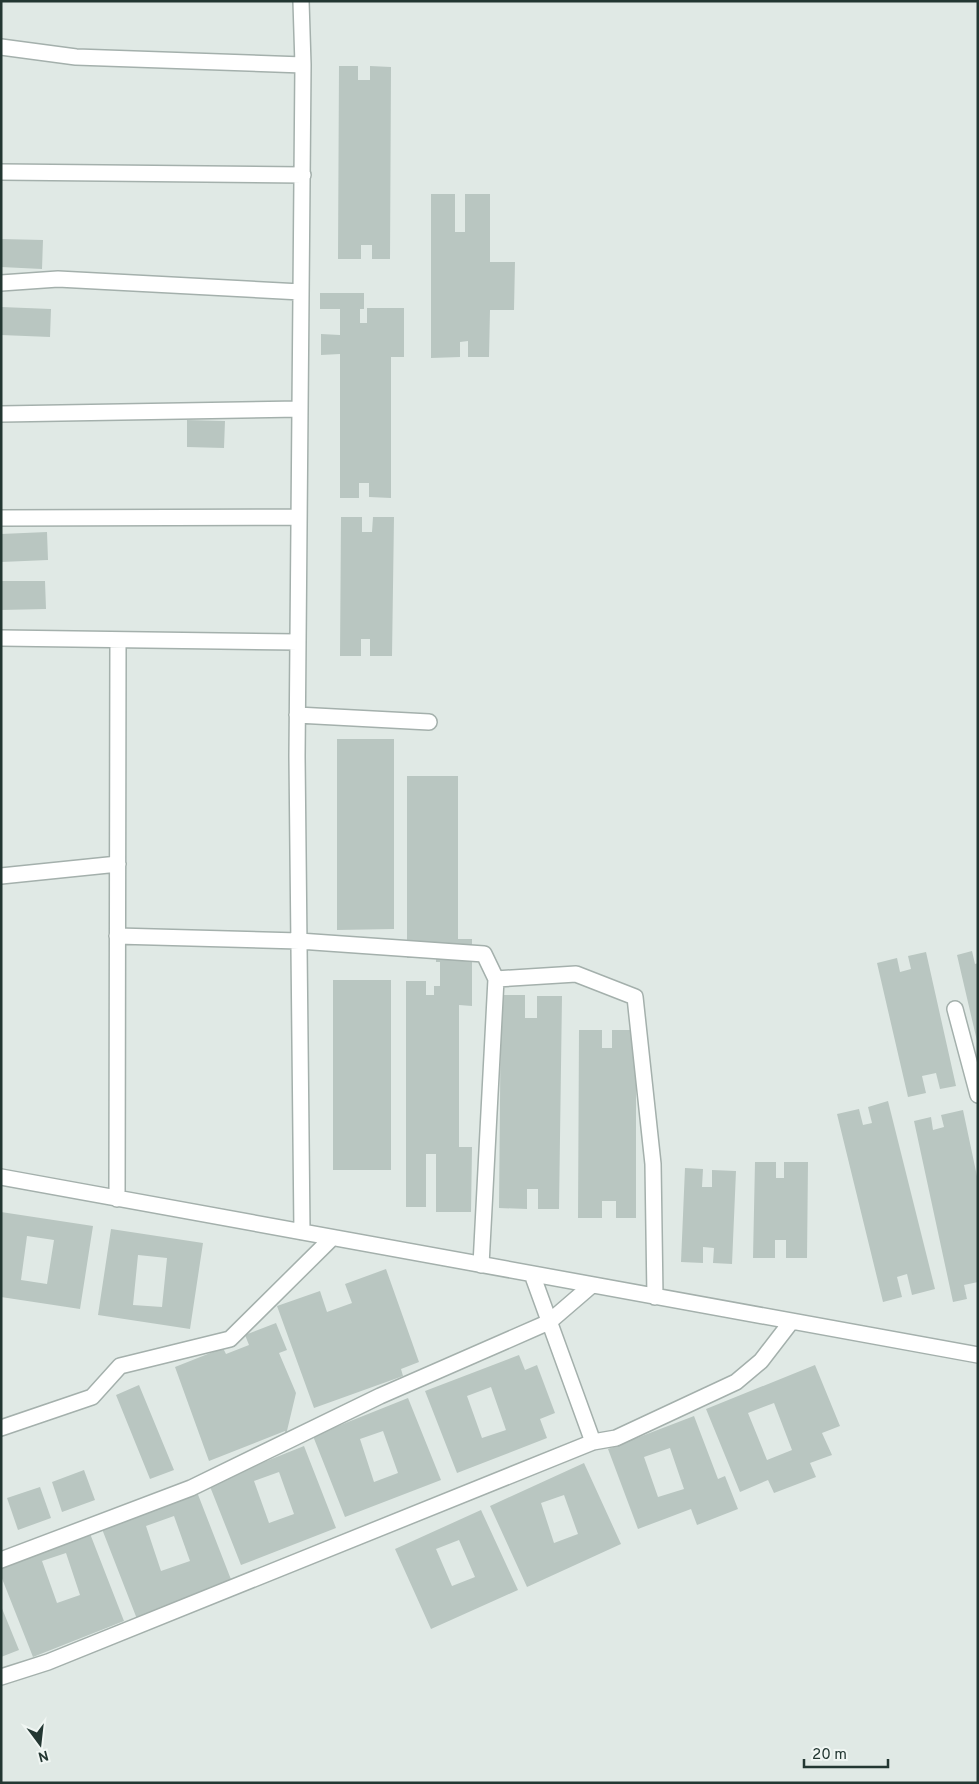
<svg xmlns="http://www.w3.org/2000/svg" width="979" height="1784" font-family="Overpass,sans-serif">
  <rect width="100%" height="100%" fill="#e0e9e5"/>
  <!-- building -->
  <path fill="#b9c6c1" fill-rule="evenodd" d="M 339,66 L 358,66 L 358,80 L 370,80 L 370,66 L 391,67 L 390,259 L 372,259 L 372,245 L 361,245 L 361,259 L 338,259 Z
    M 431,194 L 455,194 L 455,232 L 465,232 L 465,194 L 490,194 L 490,262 L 515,262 L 514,310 L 490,310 L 489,357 L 468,357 L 468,341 L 460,342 L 460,357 L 431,358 Z
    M 1,239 L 43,240 L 42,269 L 1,267 Z
    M 320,293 L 364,293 L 364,309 L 360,309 L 360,323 L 367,323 L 367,308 L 404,308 L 404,357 L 391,357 L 391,498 L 369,497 L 369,483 L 359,483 L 359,498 L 340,498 L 340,354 L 321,355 L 321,334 L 340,335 L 340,309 L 320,309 Z
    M 1,307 L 51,309 L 50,337 L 1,335 Z
    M 187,420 L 225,421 L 224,448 L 187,447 Z
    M 341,517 L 362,517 L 362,532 L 372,532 L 373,517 L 394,517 L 392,656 L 370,656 L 370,639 L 361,639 L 361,656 L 340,656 Z
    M 47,532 L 48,560 L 1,562 L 1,534 Z
    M 1,581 L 45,581 L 46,609 L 1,610 Z
    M 337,739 L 394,739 L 394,929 L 337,930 Z
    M 407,776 L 458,776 L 458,939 L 472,939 L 472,1006 L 459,1005 L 459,1147 L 472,1147 L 471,1212 L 436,1212 L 436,1154 L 426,1154 L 426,1207 L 406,1207 L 406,981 L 426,981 L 426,995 L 434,995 L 434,986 L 440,986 L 440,962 L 436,962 L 436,945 L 427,945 L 426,958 L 407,958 Z
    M 972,951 L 975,964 L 978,963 L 977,1041 L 957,955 Z
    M 926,952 L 956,1086 L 940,1089 L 936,1073 L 922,1076 L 926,1093 L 908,1097 L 877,963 L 897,958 L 900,972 L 911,969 L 908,956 Z
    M 333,980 L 391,980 L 391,1170 L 333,1170 Z
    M 501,995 L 525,995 L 525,1018 L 537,1018 L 537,996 L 562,996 L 559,1209 L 538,1209 L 538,1189 L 527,1189 L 527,1209 L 499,1208 Z
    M 579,1030 L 602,1030 L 602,1048 L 612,1048 L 612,1030 L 636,1030 L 636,1218 L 616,1218 L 616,1201 L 602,1201 L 602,1218 L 578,1218 Z
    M 888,1101 L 935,1289 L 912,1295 L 907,1274 L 897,1277 L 902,1297 L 883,1302 L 837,1114 L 859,1109 L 863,1125 L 872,1123 L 868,1107 Z
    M 963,1110 L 978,1181 L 978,1282 L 964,1285 L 967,1299 L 953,1302 L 914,1121 L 931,1117 L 933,1130 L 944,1127 L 941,1115 Z
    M 755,1162 L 776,1162 L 776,1178 L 784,1178 L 784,1162 L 808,1162 L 807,1258 L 786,1258 L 786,1240 L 775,1240 L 775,1258 L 753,1258 Z
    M 685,1168 L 703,1169 L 702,1187 L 712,1187 L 712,1170 L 736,1171 L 732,1264 L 713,1263 L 714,1248 L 703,1247 L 703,1263 L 681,1262 Z
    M 1,1212 L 93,1226 L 80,1309 L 1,1297 ZM 27,1236 L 54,1240 L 47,1284 L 21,1280 Z
    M 111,1229 L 203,1243 L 190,1329 L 98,1315 ZM 138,1255 L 167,1258 L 162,1307 L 133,1305 Z
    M 386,1269 L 419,1362 L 401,1369 L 403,1376 L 314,1408 L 277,1306 L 320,1291 L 327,1312 L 352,1303 L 345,1284 Z
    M 276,1323 L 287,1350 L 279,1353 L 296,1393 L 286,1435 L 285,1431 L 209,1461 L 175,1367 L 223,1348 L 226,1354 L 249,1345 L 245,1335 Z
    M 519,1355 L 525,1370 L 537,1365 L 555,1413 L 540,1419 L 547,1438 L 457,1473 L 425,1391 ZM 491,1387 L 506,1430 L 482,1438 L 467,1396 Z
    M 815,1365 L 840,1426 L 822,1433 L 832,1455 L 810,1463 L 816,1477 L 774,1493 L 768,1480 L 740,1492 L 706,1409 ZM 774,1403 L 792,1450 L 767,1460 L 748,1413 Z
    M 139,1385 L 174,1470 L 150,1479 L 116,1395 Z
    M 408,1398 L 441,1480 L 345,1517 L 313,1436 ZM 383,1431 L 398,1473 L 374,1482 L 360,1439 Z
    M 694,1416 L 718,1479 L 725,1476 L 738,1509 L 697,1525 L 691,1509 L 638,1529 L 608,1449 ZM 670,1448 L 684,1489 L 658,1497 L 644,1457 Z
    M 304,1446 L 336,1528 L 241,1565 L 209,1484 ZM 279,1472 L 294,1514 L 269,1523 L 254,1481 Z
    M 584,1463 L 621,1544 L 527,1587 L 490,1506 ZM 564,1495 L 578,1534 L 554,1543 L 541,1503 Z
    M 84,1470 L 95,1500 L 62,1512 L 52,1482 Z
    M 40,1487 L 51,1518 L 18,1530 L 7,1498 Z
    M 197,1492 L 232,1582 L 137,1619 L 102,1529 ZM 174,1516 L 190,1561 L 161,1571 L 146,1526 Z
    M 481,1510 L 518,1590 L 431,1629 L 395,1549 ZM 459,1540 L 475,1577 L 452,1586 L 436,1549 Z
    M 89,1531 L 124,1621 L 33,1657 L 1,1576 L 1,1566 ZM 66,1553 L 80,1595 L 57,1603 L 42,1561 Z
    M 1,1606 L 19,1650 L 1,1657 Z"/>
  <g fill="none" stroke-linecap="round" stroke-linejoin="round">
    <defs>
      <path id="street" d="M 301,1 L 303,65 L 297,756 L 302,1232
        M 1,47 L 76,57 L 303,65
        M 1,172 L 303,175
        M 1,283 L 58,279 L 301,292
        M 1,414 L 300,409
        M 1,518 L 299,517
        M 1,638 L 298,642
        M 297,715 L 429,722
        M 1,876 L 118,864
        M 117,936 L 299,941 L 484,954 L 496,979 L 481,1265
        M 496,979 L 576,974 L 635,997 L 653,1164 L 655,1297
        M 955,1009 L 978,1095
        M 1,1177 L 978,1355
        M 117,1199 L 118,640
        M 532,1274 L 593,1442
        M 1,1428 L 92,1397 L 120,1366 L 230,1339 L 332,1238
        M 1,1560 L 191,1488 L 380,1396 L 549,1322 L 592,1285
        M 1,1677 L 48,1662 L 593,1442 L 616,1438 L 736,1382 L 761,1361 L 791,1322"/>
    </defs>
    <!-- street casing -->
    <use href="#street" stroke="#a4b0ac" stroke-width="18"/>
    <!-- street -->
    <use href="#street" stroke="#fff" stroke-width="15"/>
  </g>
  <!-- border -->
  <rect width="979" height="1784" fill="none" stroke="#233732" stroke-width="5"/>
  <!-- north arrow -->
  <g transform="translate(40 1744) rotate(165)" stroke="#f0f6f3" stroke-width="4" paint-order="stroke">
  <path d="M0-4L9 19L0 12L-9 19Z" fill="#233732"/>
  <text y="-8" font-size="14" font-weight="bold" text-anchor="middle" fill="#233732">N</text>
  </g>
  <!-- scale -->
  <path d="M804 1759v8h84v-8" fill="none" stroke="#233732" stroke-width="2.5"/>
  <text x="812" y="1759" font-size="15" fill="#233732" stroke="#f0f6f3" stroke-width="4" paint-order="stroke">20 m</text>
</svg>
